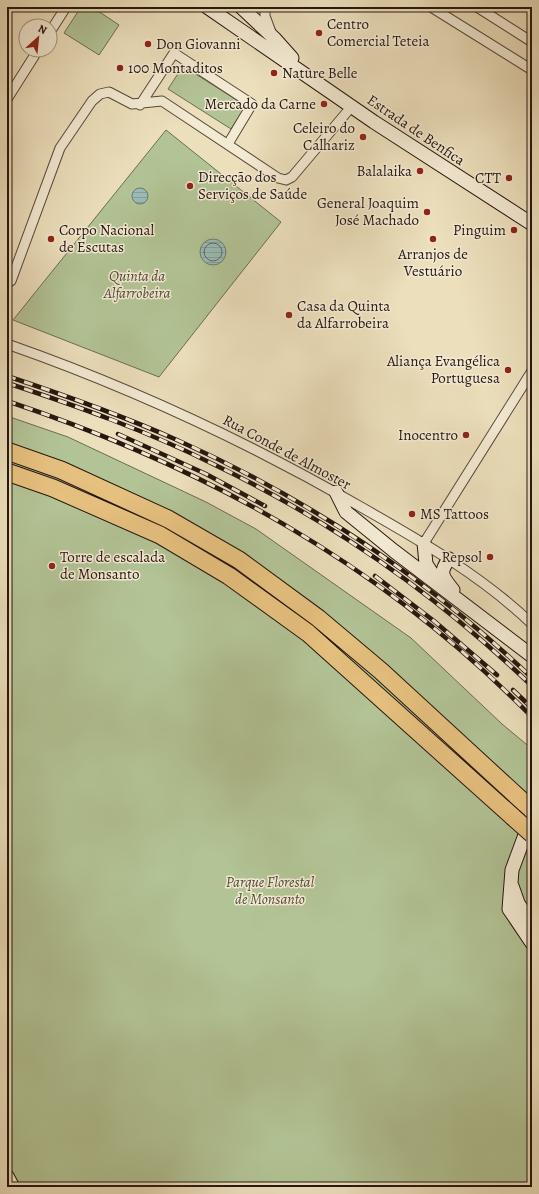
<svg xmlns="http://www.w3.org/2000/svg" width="539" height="1194" font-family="Alegreya,serif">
  <defs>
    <pattern id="grass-dots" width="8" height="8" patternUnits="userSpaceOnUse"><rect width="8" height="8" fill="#b2c395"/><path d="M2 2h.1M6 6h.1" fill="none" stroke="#99a77f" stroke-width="1.8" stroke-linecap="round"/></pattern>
    <pattern id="water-rules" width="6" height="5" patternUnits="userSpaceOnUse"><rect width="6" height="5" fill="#9abcb7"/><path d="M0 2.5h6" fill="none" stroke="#85a19c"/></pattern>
  </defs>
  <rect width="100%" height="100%" fill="#ecdfbc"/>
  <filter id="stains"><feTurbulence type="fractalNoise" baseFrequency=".005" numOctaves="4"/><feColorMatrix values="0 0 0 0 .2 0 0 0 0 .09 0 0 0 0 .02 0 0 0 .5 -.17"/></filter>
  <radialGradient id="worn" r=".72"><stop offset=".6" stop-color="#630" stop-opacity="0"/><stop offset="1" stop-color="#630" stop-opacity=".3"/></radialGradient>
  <!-- grass -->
  <path fill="url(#grass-dots)" stroke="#6c6c52" d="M 111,7 L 130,7 L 119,12 Z"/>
  <!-- park -->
  <path fill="#b2c395" stroke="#6c6c52" d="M 81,7 L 92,7 L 119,25 L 99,55 L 64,33 Z
    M 183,66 L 246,106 L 231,129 L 168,89 Z
    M 166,130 L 281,222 L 159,377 L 13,320 Z
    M 7,416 L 68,437 L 206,502 L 256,529 L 411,638 L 502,724 L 532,749 L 532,1187 L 7,1187 Z"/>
  <!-- water -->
  <path fill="url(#water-rules)" stroke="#6c7a74" d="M132 196a8 8 0 1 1 16 0a8 8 0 1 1-16 0Z
    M200 252a13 13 0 1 1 26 0a13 13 0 1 1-26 0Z"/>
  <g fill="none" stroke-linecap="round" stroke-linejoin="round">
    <!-- shore -->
    <path stroke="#606963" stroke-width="1" d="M204 252a9 9 0 1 1 18 0a9 9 0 1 1-18 0Z"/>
    <defs>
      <path id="street" d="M 265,7 L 265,16 L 271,32
        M 431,7 L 532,70
        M 477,7 L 532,42
        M 50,32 L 66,7
        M 7,99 L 38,50
        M 140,105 L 174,53 L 252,104 L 228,144
        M 11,281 L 60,148 L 92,101 L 100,94 L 109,92 L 132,104 L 162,101 L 278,178 L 286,180 L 292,177 L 352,106
        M 7,344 C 130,387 248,442 361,507 C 421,541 482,576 532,624
        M 424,543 L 532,371"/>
      <path id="secondary" d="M 207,7 L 374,122 L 532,224
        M 241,7 L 275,39 L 292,58
        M 336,492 L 346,512 L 394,551 L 532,656
        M 424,543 L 426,564 L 435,578
        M 449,559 C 438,574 443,577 453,590
        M 532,816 L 512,870 L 509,909 L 532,943
        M 512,886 L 518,903 L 532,925
        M 7,1176 L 13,1187"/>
      <path id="highway" d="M 7,451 L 61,470 L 168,519 L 239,560 L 318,618 L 381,671 L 532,810
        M 7,472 L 53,488 L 160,535 L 229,576 L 308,633 L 513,817"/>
    </defs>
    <!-- street casing -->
    <use href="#street" stroke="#58483a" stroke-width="11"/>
    <!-- secondary casing -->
    <use href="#secondary" stroke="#26160f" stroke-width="15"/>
    <!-- highway casing -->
    <use href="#highway" stroke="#26160f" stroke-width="19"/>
    <!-- street -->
    <use href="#street" stroke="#f3ead3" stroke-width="9"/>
    <!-- secondary -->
    <use href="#secondary" stroke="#f3ead3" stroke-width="13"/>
    <!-- highway -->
    <use href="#highway" stroke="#e6c07e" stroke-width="17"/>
    <defs>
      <path id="rail" d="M 7,376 C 64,395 121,415 177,440 C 307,498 428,579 532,678
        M 7,383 C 77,406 147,431 213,464 C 330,520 438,596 532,686
        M 7,401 C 208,468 382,565 532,717
        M 118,434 L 206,474 L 265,506
        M 375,576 L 434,621 L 497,675
        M 513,690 L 532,708"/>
    </defs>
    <!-- rail casing -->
    <use href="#rail" stroke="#26160f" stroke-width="4.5"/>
    <!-- rail -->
    <use href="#rail" stroke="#f3ead3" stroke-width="3" stroke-dasharray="9" stroke-linecap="butt"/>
    <defs>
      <path id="highway-bridge" d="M 513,817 L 532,834"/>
    </defs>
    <!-- highway-bridge casing -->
    <use href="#highway-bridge" stroke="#26160f" stroke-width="19" stroke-linecap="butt"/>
    <!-- highway-bridge -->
    <use href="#highway-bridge" stroke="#e6c07e" stroke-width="17"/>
  </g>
  <!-- markers -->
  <g fill="#8f2418" stroke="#f3ead3" stroke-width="1.5">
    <circle cx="319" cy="33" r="4"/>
    <circle cx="148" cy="44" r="4"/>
    <circle cx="120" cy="68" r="4"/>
    <circle cx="274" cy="73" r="4"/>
    <circle cx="324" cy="104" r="4"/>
    <circle cx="363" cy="137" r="4"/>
    <circle cx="420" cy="171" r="4"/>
    <circle cx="509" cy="178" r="4"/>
    <circle cx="190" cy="186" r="4"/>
    <circle cx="427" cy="212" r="4"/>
    <circle cx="514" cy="230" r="4"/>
    <circle cx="51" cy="239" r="4"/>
    <circle cx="433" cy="239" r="4"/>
    <circle cx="289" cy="315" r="4"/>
    <circle cx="508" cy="370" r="4"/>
    <circle cx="466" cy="435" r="4"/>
    <circle cx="412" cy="514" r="4"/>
    <circle cx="490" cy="557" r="4"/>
    <circle cx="52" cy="566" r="4"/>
  </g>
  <g text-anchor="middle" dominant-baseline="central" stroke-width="3" stroke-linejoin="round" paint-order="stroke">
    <!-- poi labels -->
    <g font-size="15" fill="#26160f" stroke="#f3ead3" text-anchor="start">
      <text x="327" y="24">Centro<tspan x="327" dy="17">Comercial Teteia</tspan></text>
      <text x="156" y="44">Don Giovanni</text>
      <text x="128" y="68">100 Montaditos</text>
      <text x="282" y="73">Nature Belle</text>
      <text x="316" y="104" text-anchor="end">Mercado da Carne</text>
      <text x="355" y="128" text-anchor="end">Celeiro do<tspan x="355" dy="17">Calhariz</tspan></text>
      <text x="412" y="171" text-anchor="end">Balalaika</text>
      <text x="198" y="177">Direcção dos<tspan x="198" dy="17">Serviços de Saúde</tspan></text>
      <text x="501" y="178" text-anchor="end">CTT</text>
      <text x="419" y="203" text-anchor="end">General Joaquim<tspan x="419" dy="17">José Machado</tspan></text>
      <text x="59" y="230">Corpo Nacional<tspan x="59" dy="17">de Escutas</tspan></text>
      <text x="506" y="230" text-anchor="end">Pinguim</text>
      <text x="433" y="254" text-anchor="middle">Arranjos de<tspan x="433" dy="17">Vestuário</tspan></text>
      <text x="297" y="306">Casa da Quinta<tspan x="297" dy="17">da Alfarrobeira</tspan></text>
      <text x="500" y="361" text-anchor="end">Aliança Evangélica<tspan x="500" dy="17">Portuguesa</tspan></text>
      <text x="458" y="435" text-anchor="end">Inocentro</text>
      <text x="420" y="514">MS Tattoos</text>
      <text x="60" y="557">Torre de escalada<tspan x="60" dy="17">de Monsanto</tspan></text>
      <text x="482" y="557" text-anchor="end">Repsol</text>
    </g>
    <!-- street labels -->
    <g font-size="15" fill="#26160f" stroke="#f3ead3">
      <text transform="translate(416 130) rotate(34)">Estrada de Benfica</text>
      <text transform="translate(287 452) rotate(28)">Rua Conde de Almoster</text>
    </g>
    <!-- park labels -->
    <g font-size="15" font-style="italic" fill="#504a37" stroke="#f3ead3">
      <text x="137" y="276">Quinta da<tspan x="137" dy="17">Alfarrobeira</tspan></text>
      <text x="270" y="882">Parque Florestal<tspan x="270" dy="17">de Monsanto</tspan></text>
    </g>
  </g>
  <!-- margin -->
  <rect width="539" height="1194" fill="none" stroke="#ecdfbc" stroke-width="24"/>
  <rect x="8" y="8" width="523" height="1178" fill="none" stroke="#26160f" stroke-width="2"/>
  <rect x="12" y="12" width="515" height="1170" fill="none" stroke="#26160f"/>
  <!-- north arrow -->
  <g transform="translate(38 38) rotate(27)"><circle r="19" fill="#f3ead3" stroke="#a19585"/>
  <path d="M0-3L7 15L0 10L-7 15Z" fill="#8f2418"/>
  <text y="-6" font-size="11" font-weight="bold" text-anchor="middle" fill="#26160f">N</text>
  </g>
  <rect width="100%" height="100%" filter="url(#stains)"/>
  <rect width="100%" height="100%" fill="url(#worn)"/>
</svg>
